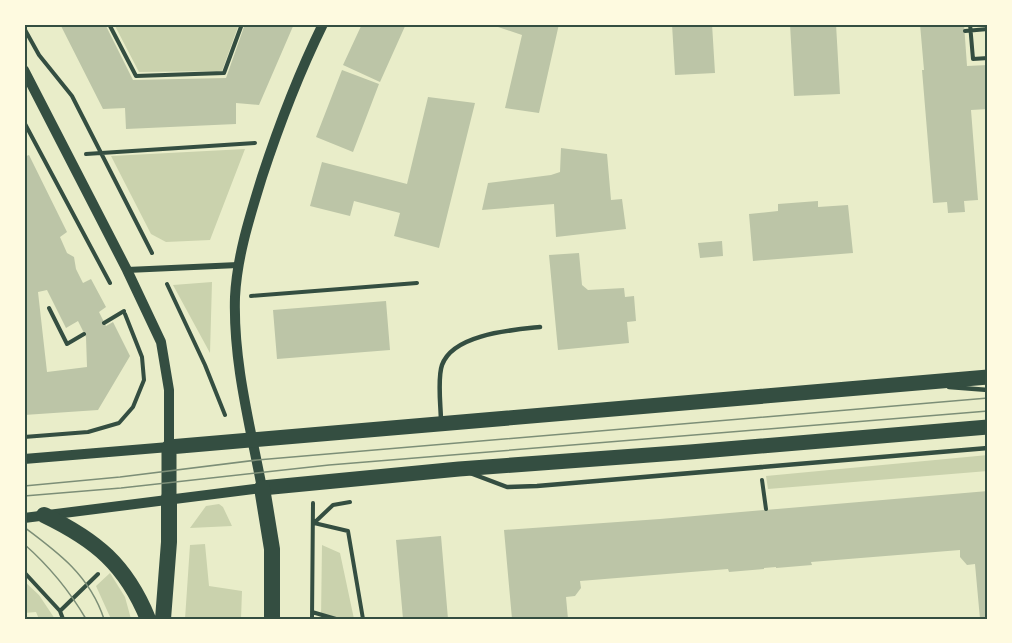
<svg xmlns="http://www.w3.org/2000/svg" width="1012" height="643" font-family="'Titillium Web',sans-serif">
  <rect width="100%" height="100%" fill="#e9edc9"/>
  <!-- green -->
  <path fill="#cad2ad" d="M 114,24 L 239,24 L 222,71 L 139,72 Z
    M 245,149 L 210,240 L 166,242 L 151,234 L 111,156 Z
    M 212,282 L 210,353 L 173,285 Z
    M 988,455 L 988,471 L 768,489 L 766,476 Z
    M 219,504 L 223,507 L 232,526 L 190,528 L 206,506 Z
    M 205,544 L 209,586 L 242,591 L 241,619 L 185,619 L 190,545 Z
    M 322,545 L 340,553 L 354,619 L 321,619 Z
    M 110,573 L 125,597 L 131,619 L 111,619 L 96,586 Z
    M 24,581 L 39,595 L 55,619 L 39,619 L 36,612 L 24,613 Z"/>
  <!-- building -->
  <path fill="#bcc5a7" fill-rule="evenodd" d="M 60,24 L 105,24 L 133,80 L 226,78 L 245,24 L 294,24 L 259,105 L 236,103 L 236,124 L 126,129 L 125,108 L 103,109 Z
    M 362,24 L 406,24 L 380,82 L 343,65 Z
    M 489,24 L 559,24 L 539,113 L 505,108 L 522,35 Z
    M 672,24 L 712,24 L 715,73 L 675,75 Z
    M 790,24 L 836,24 L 840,94 L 794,96 Z
    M 920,24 L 964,24 L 967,66 L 988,65 L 988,109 L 971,110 L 978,200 L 964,201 L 965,212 L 948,213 L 947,202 L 933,203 L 922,70 L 924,70 Z
    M 342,70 L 379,84 L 353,152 L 316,137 Z
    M 428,97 L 475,103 L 439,248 L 394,236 L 400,213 L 354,201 L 350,216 L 310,206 L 322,162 L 407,184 Z
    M 561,148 L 607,154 L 611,200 L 622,199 L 626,229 L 556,237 L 554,204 L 482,210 L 488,183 L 551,175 L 560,172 Z
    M 29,155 L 67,232 L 60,237 L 67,253 L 74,257 L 76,269 L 83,283 L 91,279 L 106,307 L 99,312 L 106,326 L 113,322 L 130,356 L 98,410 L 24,415 L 24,157 ZM 47,290 L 66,328 L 78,321 L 86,337 L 87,367 L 47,372 L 38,292 Z
    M 818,201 L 818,207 L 848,205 L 853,253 L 753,261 L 749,214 L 778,211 L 778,204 Z
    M 722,241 L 723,256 L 700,258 L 698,243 Z
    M 579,253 L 582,285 L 588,290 L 624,288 L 625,297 L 634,296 L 636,321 L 627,322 L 629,343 L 558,350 L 549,255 Z
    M 386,301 L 390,350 L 277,359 L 273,310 Z
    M 988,491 L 988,619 L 980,619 L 975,564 L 967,565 L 960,557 L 960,550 L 811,562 L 812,565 L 776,568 L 776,567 L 764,568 L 764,569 L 729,572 L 728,569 L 580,581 L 581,588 L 575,596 L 566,597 L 568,619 L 512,619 L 504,530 L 660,519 Z
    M 441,536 L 448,619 L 403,619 L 396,540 Z"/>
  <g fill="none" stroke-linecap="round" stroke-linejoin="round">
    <!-- path -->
    <path stroke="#344e41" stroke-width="4" d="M 109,24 L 136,76 L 224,73 L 242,24
      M 970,24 L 973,59 L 988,58
      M 24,28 L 39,55 L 72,96 L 152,253
      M 965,31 L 988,29
      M 24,122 L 110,283
      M 86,154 L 255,143
      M 167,284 L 205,365 L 225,415
      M 251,296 L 417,283
      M 49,308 L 67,344 L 84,334
      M 104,323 L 124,311
      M 24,437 L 88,432 L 119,423 L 133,407 L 144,380 L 142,357 L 125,314
      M 762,480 L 766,509
      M 314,523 L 333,505 L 350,502
      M 314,523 L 348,531 L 363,619
      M 24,572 L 60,611 L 63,619
      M 60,611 L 98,574
      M 312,612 L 336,619
      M 312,619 L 313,503"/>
    <!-- service -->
    <path stroke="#344e41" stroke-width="4.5" d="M 949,387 L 988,390
      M 441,422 C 441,407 437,379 442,365 C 453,334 512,330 540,327
      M 470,473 L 507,487 L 537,486 L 988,448"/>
    <!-- minor -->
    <path stroke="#344e41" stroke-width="6" d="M 127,270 L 238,265"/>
    <!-- tertiary -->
    <path stroke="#344e41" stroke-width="10" d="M 24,70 L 127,270 L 161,342 L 169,390 L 169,447 L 24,459
      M 24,518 L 262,488 C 250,425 233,362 235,297 C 237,256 250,216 262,177 C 279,125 299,73 323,24"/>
    <!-- primary -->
    <path stroke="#344e41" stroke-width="15" d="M 262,488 L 459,469 L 690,452 L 988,427
      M 169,498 L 169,447 L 988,377"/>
    <!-- trunk -->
    <path stroke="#344e41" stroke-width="16" d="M 262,488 L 272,549 L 272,619
      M 44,515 C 96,540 126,565 148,619
      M 163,619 L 169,542 L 169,498"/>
    <!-- tram -->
    <path stroke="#7c8e77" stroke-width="1.5" d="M 24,486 L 120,477 L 257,460 L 988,398
      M 24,496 L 121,488 L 329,465 L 988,411
      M 24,527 C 59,553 90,576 104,619
      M 24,544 C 49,566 69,590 86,619"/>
  </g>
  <!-- border -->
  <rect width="1012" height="643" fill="none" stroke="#fefae0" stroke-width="51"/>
  <rect x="26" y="26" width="960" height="592" fill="none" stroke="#344e41" stroke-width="2"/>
</svg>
